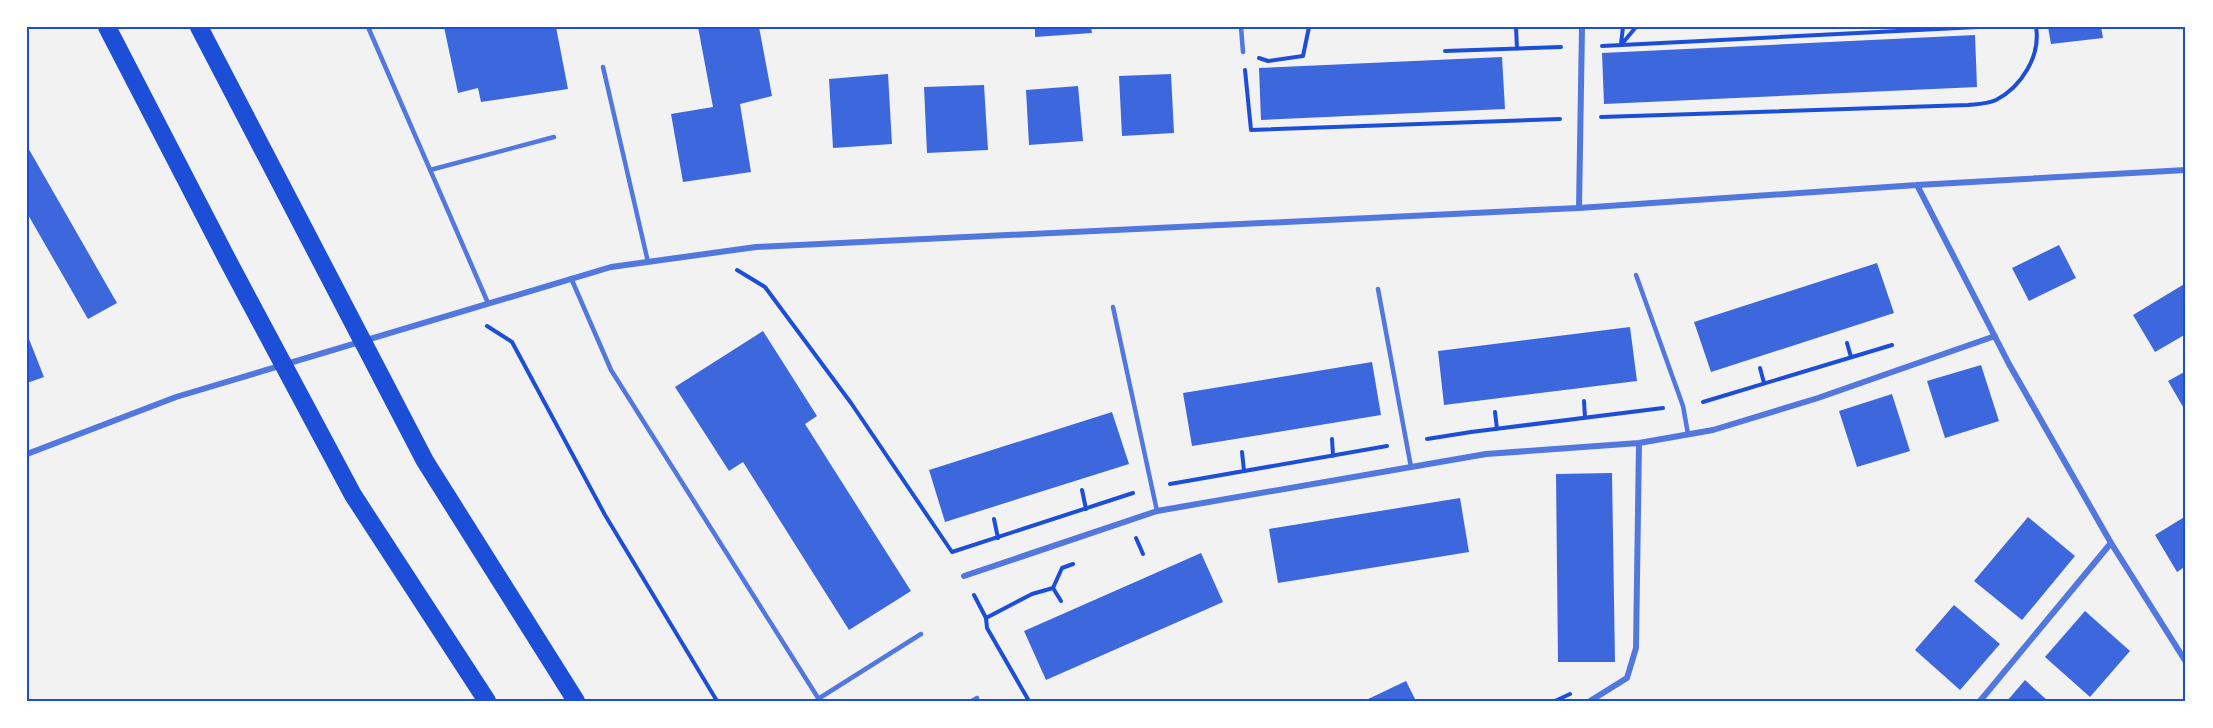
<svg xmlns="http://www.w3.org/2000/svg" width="2213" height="728" font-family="'Work Sans',sans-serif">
  <rect width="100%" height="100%" fill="#f2f2f2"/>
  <!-- building -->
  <path fill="#3d67dc" d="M 444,27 L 556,27 L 568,89 L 481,102 L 478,88 L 458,93 Z
    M 698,27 L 759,27 L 772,96 L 740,104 L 751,172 L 683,182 L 671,114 L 713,107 Z
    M 1035,27 L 1091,27 L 1092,33 L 1035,37 Z
    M 2048,27 L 2101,27 L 2103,38 L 2051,44 Z
    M 1975,35 L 1977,87 L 1604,104 L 1602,53 Z
    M 1502,57 L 1505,109 L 1261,120 L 1259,68 Z
    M 888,74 L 892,144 L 833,148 L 829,79 Z
    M 1171,74 L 1174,133 L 1122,136 L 1119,76 Z
    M 984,85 L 988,150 L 927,153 L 924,87 Z
    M 1078,86 L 1083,141 L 1029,145 L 1026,90 Z
    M 27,146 L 117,303 L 88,319 L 27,213 Z
    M 2059,245 L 2076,278 L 2029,301 L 2012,268 Z
    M 1877,263 L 1894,313 L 1711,372 L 1694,322 Z
    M 2186,283 L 2186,334 L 2155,352 L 2133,315 Z
    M 1630,327 L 1637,381 L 1444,405 L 1438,351 Z
    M 763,331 L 817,416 L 805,424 L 911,591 L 849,630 L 743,462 L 729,471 L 675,387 Z
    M 27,334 L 44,377 L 27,383 Z
    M 1372,362 L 1381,415 L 1192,446 L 1183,393 Z
    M 1981,365 L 1999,421 L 1945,438 L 1927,381 Z
    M 2186,371 L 2186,412 L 2168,381 Z
    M 1892,394 L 1910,451 L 1857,467 L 1839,411 Z
    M 1112,412 L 1129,464 L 945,522 L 929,470 Z
    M 1612,473 L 1615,662 L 1558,662 L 1556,474 Z
    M 1460,498 L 1469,552 L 1278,583 L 1269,529 Z
    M 2186,516 L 2186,566 L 2177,572 L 2155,535 Z
    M 2028,517 L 2075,556 L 2022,620 L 1974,581 Z
    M 1201,553 L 1223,602 L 1046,680 L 1024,631 Z
    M 1954,605 L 2000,644 L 1960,690 L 1915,650 Z
    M 2085,611 L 2130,651 L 2090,697 L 2045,657 Z
    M 2025,680 L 2048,701 L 2007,701 Z
    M 1406,681 L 1416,701 L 1364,701 Z"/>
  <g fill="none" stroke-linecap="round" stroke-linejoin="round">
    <!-- path -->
    <path stroke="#1d4ed8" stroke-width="4" d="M 1516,27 L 1517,49
      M 1621,44 L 1623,27
      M 1621,45 L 1636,27
      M 1602,46 L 1978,27
      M 1445,51 L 1561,47
      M 1259,58 L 1268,61 L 1303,56 L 1309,27
      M 1245,70 L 1251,130 L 1560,119
      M 1601,117 L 1968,105 C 1976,104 1988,104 1996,100 C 2021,87 2041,56 2036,27
      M 737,270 L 765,287 L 851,403 L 952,552 L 1133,493
      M 487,326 L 512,342 L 605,515 L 717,701
      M 1847,343 L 1851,357
      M 1760,368 L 1764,383
      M 1584,401 L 1585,418
      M 1703,402 L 1892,345
      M 1495,412 L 1497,429
      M 1332,439 L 1333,456
      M 1427,439 L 1471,432 L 1663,408
      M 1242,452 L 1244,471
      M 1170,484 L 1387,446
      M 1082,490 L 1086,509
      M 994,519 L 998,538
      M 1136,538 L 1143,554
      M 1053,588 L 1062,568 L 1073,564
      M 974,595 L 986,618
      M 1029,701 L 987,628 L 986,618 L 1032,594 L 1053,588 L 1061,601
      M 1555,701 L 1570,694"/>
    <!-- service -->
    <path stroke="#5277de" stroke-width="4.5" d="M 368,27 L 488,303
      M 1241,27 L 1243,52
      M 603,67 L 648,262
      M 430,170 L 554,137
      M 1636,275 L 1683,406 L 1688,434
      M 571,278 L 611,370 L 820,701
      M 1378,289 L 1411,467
      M 1113,307 L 1157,511
      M 818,699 L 921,634
      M 972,701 L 977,698"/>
    <!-- minor -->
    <path stroke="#5277de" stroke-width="6" d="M 1917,185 L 2009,364 L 2111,543 L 2186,662
      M 1579,208 L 1582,27
      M 27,454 L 176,397 L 611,267 L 756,247 L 1579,208 L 1917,185 L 2186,170
      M 964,576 L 1157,511 L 1486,454 L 1639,443 L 1713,430 L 1818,398 L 1995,336
      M 1590,701 L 1627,678 L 1636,648 L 1639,443
      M 1980,701 L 2111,543"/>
    <!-- motorway -->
    <path stroke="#1d4ed8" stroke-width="18" d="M 107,27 L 227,259 L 353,495 L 487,701
      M 199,27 L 425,461 L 576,701"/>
  </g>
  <!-- border -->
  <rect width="2213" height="728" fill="none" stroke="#ffffff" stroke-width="57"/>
  <rect x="28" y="28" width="2156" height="672" fill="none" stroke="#1d4ed8" stroke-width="2"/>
</svg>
